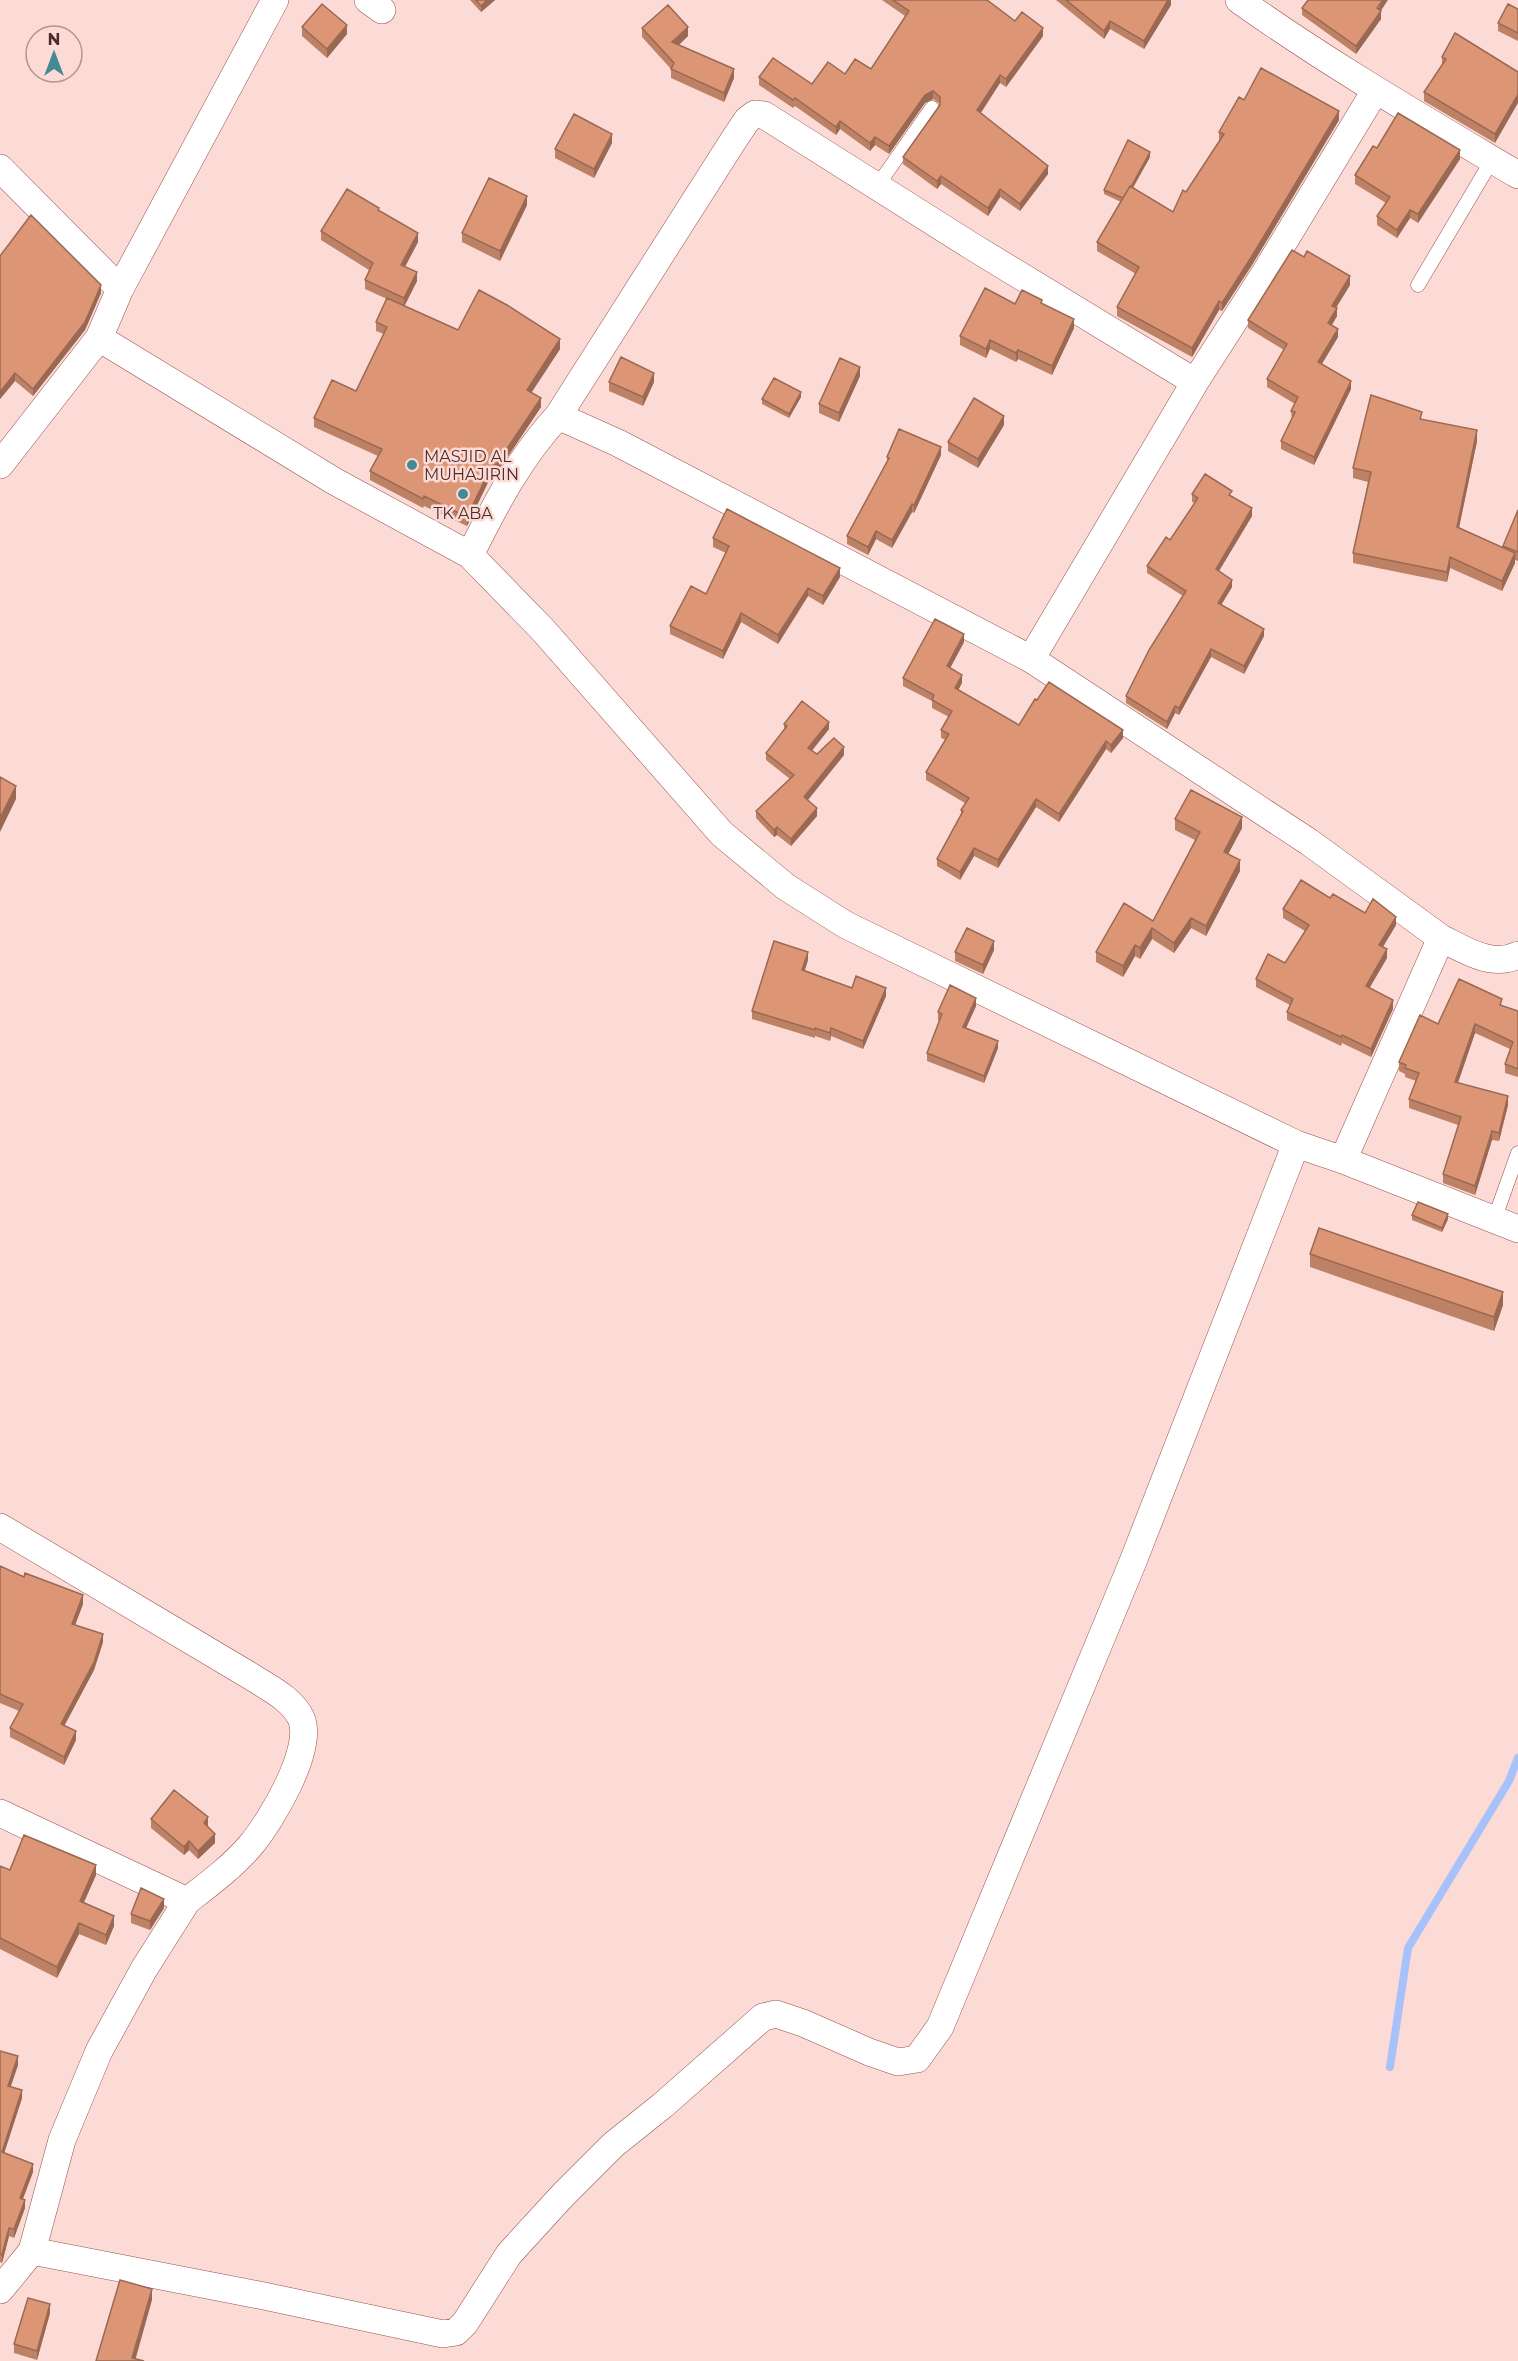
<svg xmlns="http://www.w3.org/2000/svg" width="1518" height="2361" font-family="Montserrat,sans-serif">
  <rect width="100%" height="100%" fill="#fcdad6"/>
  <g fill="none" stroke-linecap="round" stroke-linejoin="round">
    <!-- stream -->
    <path stroke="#a7c2fa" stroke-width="8" d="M 1390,2067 L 1408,1948 L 1509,1781 L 1518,1758"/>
    <defs>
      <path id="service" d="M 877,186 L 932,108
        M 1418,285 L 1492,160
        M 1494,1220 L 1518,1153"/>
      <path id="minor" d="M 368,0 L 382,10
        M 1239,0 C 1329,64 1424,119 1518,175
        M 0,168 L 120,289
        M 99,338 L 334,481 L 470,555 L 543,630 L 722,834 L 786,887 L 846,925 L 1296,1144 L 1343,1160 L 1518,1229
        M 558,416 L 733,141 L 747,120 L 755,114 L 764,115 L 973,247 L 1195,382
        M 0,465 L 99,338 L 120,289 L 275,0
        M 470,555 C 495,505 520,457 558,416 L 618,443 L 1031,659 L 1309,842 L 1441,938 L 1343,1160
        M 1031,659 L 1195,382 L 1265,273 L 1375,91
        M 1441,938 C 1465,950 1492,968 1518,955
        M 0,1527 L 252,1677 C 269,1688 292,1699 301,1718 C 315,1748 270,1823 250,1846 C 232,1867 209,1884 187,1901
        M 0,1813 L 187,1901 L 144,1969 L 99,2051 L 62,2140 L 32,2251 L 0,2290
        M 32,2251 L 264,2296 L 443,2334 L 456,2332 L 465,2323 L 509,2254 L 563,2195 L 613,2145 L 663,2105 L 763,2017 L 776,2014 L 803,2023 L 869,2052 L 898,2062 L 917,2059 L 940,2027 L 1132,1564 L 1296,1144"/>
    </defs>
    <!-- service casing -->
    <use href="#service" stroke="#98514c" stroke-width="15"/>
    <!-- minor casing -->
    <use href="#minor" stroke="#98514c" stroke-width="28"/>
    <!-- service -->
    <use href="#service" stroke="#fff" stroke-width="14"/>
    <!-- minor -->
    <use href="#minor" stroke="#fff" stroke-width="27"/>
  </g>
  <!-- wall -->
  <path fill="#bd8165" d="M 470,0 L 495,0 L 481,12 Z
    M 882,0 L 987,0 L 1015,21 L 1043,36 L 1006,87 L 1000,83 L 981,113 L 1048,174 L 1020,211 L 1000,197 L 988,216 L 941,184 L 937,189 L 903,164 L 903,157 L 940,104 L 933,99 L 925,103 L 889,154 L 875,145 L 870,151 L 840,129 L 836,135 L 795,106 L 793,108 L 759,85 L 759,77 L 812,84 L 845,74 L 871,69 L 905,16 Z
    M 1056,0 L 1171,0 L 1171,5 L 1144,49 L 1110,29 L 1104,39 Z
    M 1302,8 L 1381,11 L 1381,19 L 1356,54 L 1302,15 Z
    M 1518,9 L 1518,41 L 1498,31 L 1498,23 Z
    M 302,27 L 347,34 L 327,58 L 302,36 Z
    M 642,28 L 688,36 L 679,45 L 734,78 L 724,102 L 671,78 L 671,69 L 642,37 Z
    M 1442,57 L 1518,72 L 1495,143 L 1424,101 L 1424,92 L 1442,65 Z
    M 1244,100 L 1339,120 L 1252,265 L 1222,311 L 1219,310 L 1192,357 L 1117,316 L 1117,307 L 1136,274 L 1097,251 L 1097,242 L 1121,202 L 1104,194 L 1104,190 L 1150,157 L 1133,188 L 1173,212 L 1219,141 L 1219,132 Z
    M 612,143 L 594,178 L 555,158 L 555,149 Z
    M 1377,148 L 1460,159 L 1418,223 L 1410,218 L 1397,238 L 1377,225 L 1377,216 L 1386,203 L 1355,184 L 1355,175 Z
    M 527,205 L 500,261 L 462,242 L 462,233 Z
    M 379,211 L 418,242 L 405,267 L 417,281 L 404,306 L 458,330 L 560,349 L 532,392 L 541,407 L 496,474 L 493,472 L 467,526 L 424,506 L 423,508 L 370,480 L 370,471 L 378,456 L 314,427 L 314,418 L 356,391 L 384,334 L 376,331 L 376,322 L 387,299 L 365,289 L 365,280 L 369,270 L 321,240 L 321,231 Z
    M 0,256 L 101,293 L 85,330 L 33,396 L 15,381 L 0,399 Z
    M 1350,285 L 1336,308 L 1337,316 L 1332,325 L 1338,337 L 1322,364 L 1351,389 L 1314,465 L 1281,449 L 1281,441 L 1292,419 L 1291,411 L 1295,404 L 1267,387 L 1267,379 L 1284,350 L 1248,328 L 1248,320 Z
    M 1042,303 L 1074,328 L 1052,375 L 1018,359 L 1016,362 L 990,349 L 986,358 L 960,345 L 960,336 L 1015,304 Z
    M 860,376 L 839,422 L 819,413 L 819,404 Z
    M 609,382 L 654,382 L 643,406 L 609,391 Z
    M 801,397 L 789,418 L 762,404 L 762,399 Z
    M 1422,420 L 1477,441 L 1459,528 L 1503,548 L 1518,510 L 1518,561 L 1515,560 L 1515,563 L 1502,591 L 1450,568 L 1447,582 L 1353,563 L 1353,553 L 1368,482 L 1353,478 L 1353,468 Z
    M 1004,425 L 978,468 L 948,451 L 948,442 Z
    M 941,455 L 914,513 L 912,512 L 892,548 L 876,539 L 868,555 L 847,544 L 847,536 L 887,462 L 887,457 Z
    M 1192,494 L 1232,497 L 1252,516 L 1219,571 L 1232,587 L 1221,605 L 1264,636 L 1244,674 L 1211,657 L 1179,715 L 1175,713 L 1167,729 L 1126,703 L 1126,696 L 1183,596 L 1147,573 L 1147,566 L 1170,540 L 1195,503 L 1192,502 Z
    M 713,538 L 840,577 L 823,605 L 808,596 L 778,644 L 741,622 L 723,659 L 670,634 L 670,626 L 706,594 L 726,553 L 713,547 Z
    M 964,642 L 950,668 L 962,683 L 958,690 L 1019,725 L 1123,738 L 1111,753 L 1106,749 L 1059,822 L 1036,807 L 998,868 L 974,856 L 960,880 L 937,866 L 937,859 L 961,814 L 961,810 L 965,803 L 926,780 L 926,772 L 946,740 L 941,738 L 941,730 L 949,717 L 932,708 L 932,701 L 903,686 L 903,678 Z
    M 784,724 L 829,729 L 812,751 L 817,754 L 844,755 L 807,800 L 817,816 L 791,846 L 777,835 L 774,837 L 756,818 L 756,811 L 790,779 L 766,760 L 766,753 L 784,730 Z
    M 1175,819 L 1242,828 L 1228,854 L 1240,871 L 1206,936 L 1191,928 L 1174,953 L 1152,939 L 1140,959 L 1135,956 L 1123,977 L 1096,962 L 1096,952 L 1153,921 L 1195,840 L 1175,830 Z
    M 1330,898 L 1396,925 L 1383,947 L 1387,958 L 1369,988 L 1393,1009 L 1371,1057 L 1342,1043 L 1341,1046 L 1287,1020 L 1287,1012 L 1290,1005 L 1256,987 L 1256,979 L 1285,963 L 1305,931 L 1283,918 L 1283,909 Z
    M 994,950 L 983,974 L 955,961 L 955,952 Z
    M 808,960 L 805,970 L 852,988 L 886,996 L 863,1049 L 831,1036 L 830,1041 L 815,1036 L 815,1038 L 752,1019 L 752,1011 Z
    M 976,1006 L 966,1028 L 998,1048 L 984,1083 L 927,1061 L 927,1053 L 939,1021 L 938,1020 L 938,1012 Z
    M 1502,1006 L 1518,1011 L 1518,1077 L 1505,1073 L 1505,1064 L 1510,1049 L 1475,1033 L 1458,1083 L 1508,1105 L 1499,1141 L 1492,1140 L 1475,1195 L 1443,1183 L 1443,1174 L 1458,1125 L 1409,1108 L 1409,1099 L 1416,1081 L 1405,1077 L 1405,1074 L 1399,1071 L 1399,1062 Z
    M 1412,1215 L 1448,1219 L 1442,1232 L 1412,1220 Z
    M 1310,1254 L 1503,1305 L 1494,1331 L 1310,1267 Z
    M 0,1566 L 83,1604 L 75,1625 L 103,1642 L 94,1670 L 64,1726 L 76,1740 L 64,1765 L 10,1737 L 10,1728 L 19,1711 L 0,1703 Z
    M 151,1819 L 208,1825 L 207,1826 L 215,1843 L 198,1859 L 189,1850 L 184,1855 L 151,1828 Z
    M 0,1866 L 10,1870 L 96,1875 L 84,1902 L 114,1926 L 106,1945 L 79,1934 L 57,1978 L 0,1949 Z
    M 164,1908 L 150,1930 L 131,1923 L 131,1914 Z
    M 0,2051 L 18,2065 L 11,2086 L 22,2098 L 4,2153 L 33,2172 L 23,2199 L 25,2208 L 14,2238 L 9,2236 L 2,2263 L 0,2262 Z
    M 50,2313 L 37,2360 L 14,2353 L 14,2344 Z"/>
  <!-- shaded-wall -->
  <path fill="#9a6953" d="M 487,0 L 495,0 L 481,12 L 481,6 Z
    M 1168,0 L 1171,0 L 1171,5 L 1144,49 L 1144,41 Z
    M 1383,0 L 1388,0 L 1378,15 L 1381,11 L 1381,19 L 1356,54 L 1356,46 Z
    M 1110,21 L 1110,29 L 1104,39 L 1104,31 Z
    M 347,25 L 347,34 L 327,58 L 327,49 Z
    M 688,27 L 688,36 L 672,51 L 672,42 Z
    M 1043,28 L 1043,36 L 1006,87 L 1006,79 Z
    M 734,69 L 734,78 L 724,102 L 724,93 Z
    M 1000,75 L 1000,83 L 977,118 L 977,110 Z
    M 933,91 L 933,99 L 925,103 L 889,154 L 889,146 L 925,95 Z
    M 1518,94 L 1518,103 L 1495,143 L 1495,134 Z
    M 1339,111 L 1339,120 L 1252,265 L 1222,311 L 1222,303 Z
    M 840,121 L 840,129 L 836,135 L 836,127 Z
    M 612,134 L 612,143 L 594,178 L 594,169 Z
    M 875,137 L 875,145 L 870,151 L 870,143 Z
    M 1460,150 L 1460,159 L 1418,223 L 1418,214 Z
    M 1150,152 L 1150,157 L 1124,203 L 1124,199 Z
    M 1048,166 L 1048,174 L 1020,211 L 1020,204 Z
    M 941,176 L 941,184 L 937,189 L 937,181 Z
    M 1000,189 L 1000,197 L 988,216 L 988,208 Z
    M 527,196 L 527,205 L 500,261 L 500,251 Z
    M 1410,210 L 1410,218 L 1397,238 L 1397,230 Z
    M 418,233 L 418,242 L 401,274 L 401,265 Z
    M 417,272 L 417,281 L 404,307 L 404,298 Z
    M 1350,276 L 1350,285 L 1332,314 L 1332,306 Z
    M 101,285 L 101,293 L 85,330 L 33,396 L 33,389 Z
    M 1219,301 L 1219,310 L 1192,357 L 1192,348 Z
    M 1337,308 L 1337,316 L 1328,331 L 1328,323 Z
    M 1074,319 L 1074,328 L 1052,375 L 1052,366 Z
    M 1338,329 L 1338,337 L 1318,370 L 1318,362 Z
    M 560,339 L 560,349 L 527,399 L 527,390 Z
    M 990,340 L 990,349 L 986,358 L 986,349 Z
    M 1018,350 L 1018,359 L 1016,362 L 1016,353 Z
    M 860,367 L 860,376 L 839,422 L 839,413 Z
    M 15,373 L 15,381 L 0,399 L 0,392 Z
    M 654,373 L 654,382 L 643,406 L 643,397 Z
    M 1351,381 L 1351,389 L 1314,465 L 1314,457 Z
    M 801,392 L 801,397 L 789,418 L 789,414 Z
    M 541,398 L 541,407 L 496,474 L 496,465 Z
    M 1004,416 L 1004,425 L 978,468 L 978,459 Z
    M 1477,430 L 1477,441 L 1457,537 L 1457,527 Z
    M 941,447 L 941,455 L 914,513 L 914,505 Z
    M 493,463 L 493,472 L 467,526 L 467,517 Z
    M 912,504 L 912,512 L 892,548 L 892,540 Z
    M 1252,508 L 1252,516 L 1216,576 L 1216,569 Z
    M 876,531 L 876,539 L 868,555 L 868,547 Z
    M 1515,553 L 1515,563 L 1502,591 L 1502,581 Z
    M 1450,557 L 1450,568 L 1447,582 L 1447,572 Z
    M 840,568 L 840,577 L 823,605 L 823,596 Z
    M 1232,580 L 1232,587 L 1218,610 L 1218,603 Z
    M 808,588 L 808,596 L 778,644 L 778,635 Z
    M 741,613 L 741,622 L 723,659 L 723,651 Z
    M 1264,629 L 1264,636 L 1244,674 L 1244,666 Z
    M 964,634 L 964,642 L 947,674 L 947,666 Z
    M 1211,649 L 1211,657 L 1179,715 L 1179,708 Z
    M 962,675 L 962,683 L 955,696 L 955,688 Z
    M 1175,706 L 1175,713 L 1167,729 L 1167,722 Z
    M 829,722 L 829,729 L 808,755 L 808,748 Z
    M 1123,730 L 1123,738 L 1111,753 L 1111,745 Z
    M 1106,741 L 1106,749 L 1059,822 L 1059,814 Z
    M 844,747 L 844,755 L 804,805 L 804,797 Z
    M 16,786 L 16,799 L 0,832 L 0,818 Z
    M 1036,799 L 1036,807 L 998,868 L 998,860 Z
    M 817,808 L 817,816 L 791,846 L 791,839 Z
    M 1242,817 L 1242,828 L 1224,862 L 1224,852 Z
    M 777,827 L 777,835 L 774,837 L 774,830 Z
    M 974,848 L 974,856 L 960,880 L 960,872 Z
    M 1240,860 L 1240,871 L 1206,936 L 1206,926 Z
    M 1396,917 L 1396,925 L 1379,953 L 1379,945 Z
    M 1191,918 L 1191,928 L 1174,953 L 1174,943 Z
    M 1152,928 L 1152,939 L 1140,959 L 1140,948 Z
    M 994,941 L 994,950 L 983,974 L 983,965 Z
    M 1135,945 L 1135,956 L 1123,977 L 1123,966 Z
    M 1387,949 L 1387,958 L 1366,994 L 1366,986 Z
    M 808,952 L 808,960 L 802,978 L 802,970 Z
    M 886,988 L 886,996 L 863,1049 L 863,1041 Z
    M 976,998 L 976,1006 L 963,1035 L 963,1027 Z
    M 1393,1000 L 1393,1009 L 1371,1057 L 1371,1049 Z
    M 1475,1024 L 1475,1033 L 1455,1091 L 1455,1082 Z
    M 831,1028 L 831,1036 L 830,1041 L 830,1033 Z
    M 998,1041 L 998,1048 L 984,1083 L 984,1076 Z
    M 1508,1096 L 1508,1105 L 1499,1141 L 1499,1133 Z
    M 1492,1131 L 1492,1140 L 1475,1195 L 1475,1186 Z
    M 1448,1214 L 1448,1219 L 1442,1232 L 1442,1228 Z
    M 1503,1292 L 1503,1305 L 1494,1331 L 1494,1317 Z
    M 83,1595 L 83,1604 L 72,1633 L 72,1624 Z
    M 103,1634 L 103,1642 L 94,1670 L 61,1732 L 61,1724 Z
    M 76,1731 L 76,1740 L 64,1765 L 64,1757 Z
    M 208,1817 L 208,1825 L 204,1831 L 204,1823 Z
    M 215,1834 L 215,1843 L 198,1859 L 198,1851 Z
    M 189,1841 L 189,1850 L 184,1855 L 184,1847 Z
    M 96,1865 L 96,1875 L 80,1911 L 80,1901 Z
    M 164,1899 L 164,1908 L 150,1930 L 150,1921 Z
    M 114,1916 L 114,1926 L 106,1945 L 106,1935 Z
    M 79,1923 L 79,1934 L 57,1978 L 57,1967 Z
    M 18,2056 L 18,2065 L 8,2094 L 8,2086 Z
    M 22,2090 L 22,2098 L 2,2160 L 2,2152 Z
    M 33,2164 L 33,2172 L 20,2206 L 20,2198 Z
    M 25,2200 L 25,2208 L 14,2238 L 14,2229 Z
    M 9,2228 L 9,2236 L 2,2263 L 2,2255 Z
    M 152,2289 L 152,2300 L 135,2361 L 132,2358 Z
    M 50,2304 L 50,2313 L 37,2360 L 37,2351 Z"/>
  <!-- building -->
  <path fill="#dc9676" stroke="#9a6953" stroke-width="1.5" d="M 476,0 L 487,0 L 481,6 Z
    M 893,0 L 987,0 L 1015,21 L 1022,12 L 1043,28 L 1006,79 L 1000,75 L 977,110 L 1048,166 L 1020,204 L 1000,189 L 988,208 L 941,176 L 937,181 L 903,157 L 940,105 L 940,97 L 933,91 L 925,95 L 889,146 L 875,137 L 870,143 L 840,121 L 836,127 L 795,98 L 793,100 L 759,77 L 773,58 L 812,84 L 828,62 L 845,74 L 855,59 L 871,69 L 909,11 Z
    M 1066,0 L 1168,0 L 1144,41 L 1110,21 L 1104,31 Z
    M 1308,0 L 1383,0 L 1377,8 L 1381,11 L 1356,46 L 1302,8 Z
    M 322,4 L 347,25 L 327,49 L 302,27 Z
    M 1508,4 L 1518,9 L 1518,33 L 1498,23 Z
    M 668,5 L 688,27 L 672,42 L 734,69 L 724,93 L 671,69 L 674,63 L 642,28 Z
    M 1455,33 L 1518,72 L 1518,94 L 1495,134 L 1424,92 L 1446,59 L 1442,57 Z
    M 1261,68 L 1339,111 L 1252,256 L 1222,303 L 1219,301 L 1192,348 L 1117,307 L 1139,267 L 1097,242 L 1130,186 L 1173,212 L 1183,190 L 1186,192 L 1224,134 L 1219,132 L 1239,97 L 1244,100 Z
    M 1398,113 L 1460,150 L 1418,214 L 1410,210 L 1397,230 L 1377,216 L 1390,197 L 1355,175 L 1373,146 L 1377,148 Z
    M 574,114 L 612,134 L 594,169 L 555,149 Z
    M 1128,140 L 1150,152 L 1131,187 L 1130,186 L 1123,198 L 1104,190 Z
    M 489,178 L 527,196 L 500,251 L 462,233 Z
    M 347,189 L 379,208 L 378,210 L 418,233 L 401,265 L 417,272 L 404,298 L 365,280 L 373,263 L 321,231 Z
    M 31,215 L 101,285 L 85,322 L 33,389 L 15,373 L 0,392 L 0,256 Z
    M 1292,250 L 1304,257 L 1307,251 L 1350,276 L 1332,306 L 1337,308 L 1328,323 L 1338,329 L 1318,362 L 1351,381 L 1314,457 L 1281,441 L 1295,412 L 1291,411 L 1298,397 L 1267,379 L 1287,344 L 1248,320 Z
    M 985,288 L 1015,304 L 1022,290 L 1042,300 L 1041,303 L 1074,319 L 1052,366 L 1018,350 L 1016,353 L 990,340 L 986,349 L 960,336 Z
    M 479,290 L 507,305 L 560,339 L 527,390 L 541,398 L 496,465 L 493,463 L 467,517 L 424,496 L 423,499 L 370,471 L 382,449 L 314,418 L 332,380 L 356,391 L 387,327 L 376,322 L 387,298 L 458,330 Z
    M 621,357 L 654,373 L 643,397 L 609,382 Z
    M 840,358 L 860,367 L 839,413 L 819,404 Z
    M 774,378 L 801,392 L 789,414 L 762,399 Z
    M 1371,395 L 1422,412 L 1420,419 L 1477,430 L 1457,527 L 1515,553 L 1502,581 L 1450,557 L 1447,572 L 1353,553 L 1371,472 L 1353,468 Z
    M 974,398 L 1004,416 L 978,459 L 948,442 Z
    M 899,429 L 941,447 L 914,505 L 912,504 L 892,540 L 876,531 L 868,547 L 847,536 L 889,458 L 887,457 Z
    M 1205,474 L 1232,491 L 1229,495 L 1252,508 L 1216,569 L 1232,580 L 1218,603 L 1264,629 L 1244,666 L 1211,649 L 1179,708 L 1175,706 L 1167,722 L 1126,696 L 1149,650 L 1186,591 L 1147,566 L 1166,537 L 1170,540 L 1198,498 L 1192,494 Z
    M 727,509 L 840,568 L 823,596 L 808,588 L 778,635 L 741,613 L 723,651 L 670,626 L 691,586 L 706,594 L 729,546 L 713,538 Z
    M 1518,510 L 1518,552 L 1503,546 Z
    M 935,619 L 964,634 L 947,666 L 962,675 L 955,688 L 1019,725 L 1035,699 L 1037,700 L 1049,682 L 1123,730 L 1111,745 L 1106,741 L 1059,814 L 1036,799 L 998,860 L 974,848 L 960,872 L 937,859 L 963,811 L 961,810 L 969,798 L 926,772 L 949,734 L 941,730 L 952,711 L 932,700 L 934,695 L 903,678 Z
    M 802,701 L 829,722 L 808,748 L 817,754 L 834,738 L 844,747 L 804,797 L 817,808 L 791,839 L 777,827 L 774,830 L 756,811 L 794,775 L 766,753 L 787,726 L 784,724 Z
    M 0,777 L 16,786 L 0,818 Z
    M 1191,790 L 1242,817 L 1224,852 L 1240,860 L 1206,926 L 1191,918 L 1174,943 L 1152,928 L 1140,948 L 1135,945 L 1123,966 L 1096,952 L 1124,903 L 1153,921 L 1200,832 L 1175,819 Z
    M 1301,880 L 1330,898 L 1333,894 L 1365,913 L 1373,899 L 1396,917 L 1379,945 L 1387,949 L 1366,986 L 1393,1000 L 1371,1049 L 1342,1035 L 1341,1037 L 1287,1012 L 1293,999 L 1256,979 L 1268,954 L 1285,963 L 1309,925 L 1283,909 Z
    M 967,928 L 994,941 L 983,965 L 955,952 Z
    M 774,941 L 808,952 L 802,970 L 852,988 L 856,976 L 886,988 L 863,1041 L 831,1028 L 830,1033 L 815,1028 L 815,1030 L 752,1011 Z
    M 1459,979 L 1502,999 L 1500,1005 L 1518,1011 L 1518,1069 L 1505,1064 L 1513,1042 L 1475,1024 L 1455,1082 L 1508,1096 L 1499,1133 L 1492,1131 L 1475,1186 L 1443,1174 L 1461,1117 L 1409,1099 L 1419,1073 L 1405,1068 L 1406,1065 L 1399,1062 L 1420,1015 L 1438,1024 Z
    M 950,985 L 976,998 L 963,1027 L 998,1041 L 984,1076 L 927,1053 L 942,1014 L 938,1012 Z
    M 1418,1202 L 1448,1214 L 1442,1228 L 1412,1215 Z
    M 1319,1228 L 1503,1292 L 1494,1317 L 1310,1254 Z
    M 0,1566 L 24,1577 L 25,1573 L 83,1595 L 72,1624 L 103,1634 L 94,1662 L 61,1724 L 76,1731 L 64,1757 L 10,1728 L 23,1704 L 0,1694 Z
    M 174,1790 L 208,1817 L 204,1823 L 215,1834 L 198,1851 L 189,1841 L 184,1847 L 151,1819 Z
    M 24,1835 L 96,1865 L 80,1901 L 114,1916 L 106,1935 L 79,1923 L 57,1967 L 0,1938 L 0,1866 L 10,1870 Z
    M 141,1888 L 164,1899 L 150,1921 L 131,1914 Z
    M 0,2051 L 18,2056 L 8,2086 L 22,2090 L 2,2152 L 33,2164 L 20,2198 L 25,2200 L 14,2229 L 9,2228 L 2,2255 L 0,2254 Z
    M 120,2280 L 152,2289 L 132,2358 L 144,2361 L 96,2361 Z
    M 28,2298 L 50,2304 L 37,2351 L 14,2344 Z"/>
  <!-- markers -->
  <g fill="#438a92" stroke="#fcdad6" stroke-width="2">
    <circle cx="412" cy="465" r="6"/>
    <circle cx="463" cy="494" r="6"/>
  </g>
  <g text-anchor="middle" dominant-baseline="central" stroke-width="5" stroke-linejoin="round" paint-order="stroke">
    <!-- poi labels -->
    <g font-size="16" fill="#4d2c2a" stroke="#fcdad6" text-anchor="start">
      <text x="424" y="456">MASJID AL<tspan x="424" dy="18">MUHAJIRIN</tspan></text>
      <text x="463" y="513" text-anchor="middle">TK ABA</text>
    </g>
  </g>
  <!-- north arrow -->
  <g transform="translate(54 54)"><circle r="28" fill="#fcdad6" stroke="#b69491" stroke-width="1.5"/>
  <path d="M0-4.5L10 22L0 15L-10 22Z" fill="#438a92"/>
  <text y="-9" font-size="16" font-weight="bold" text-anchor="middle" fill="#4d2c2a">N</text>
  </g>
</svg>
